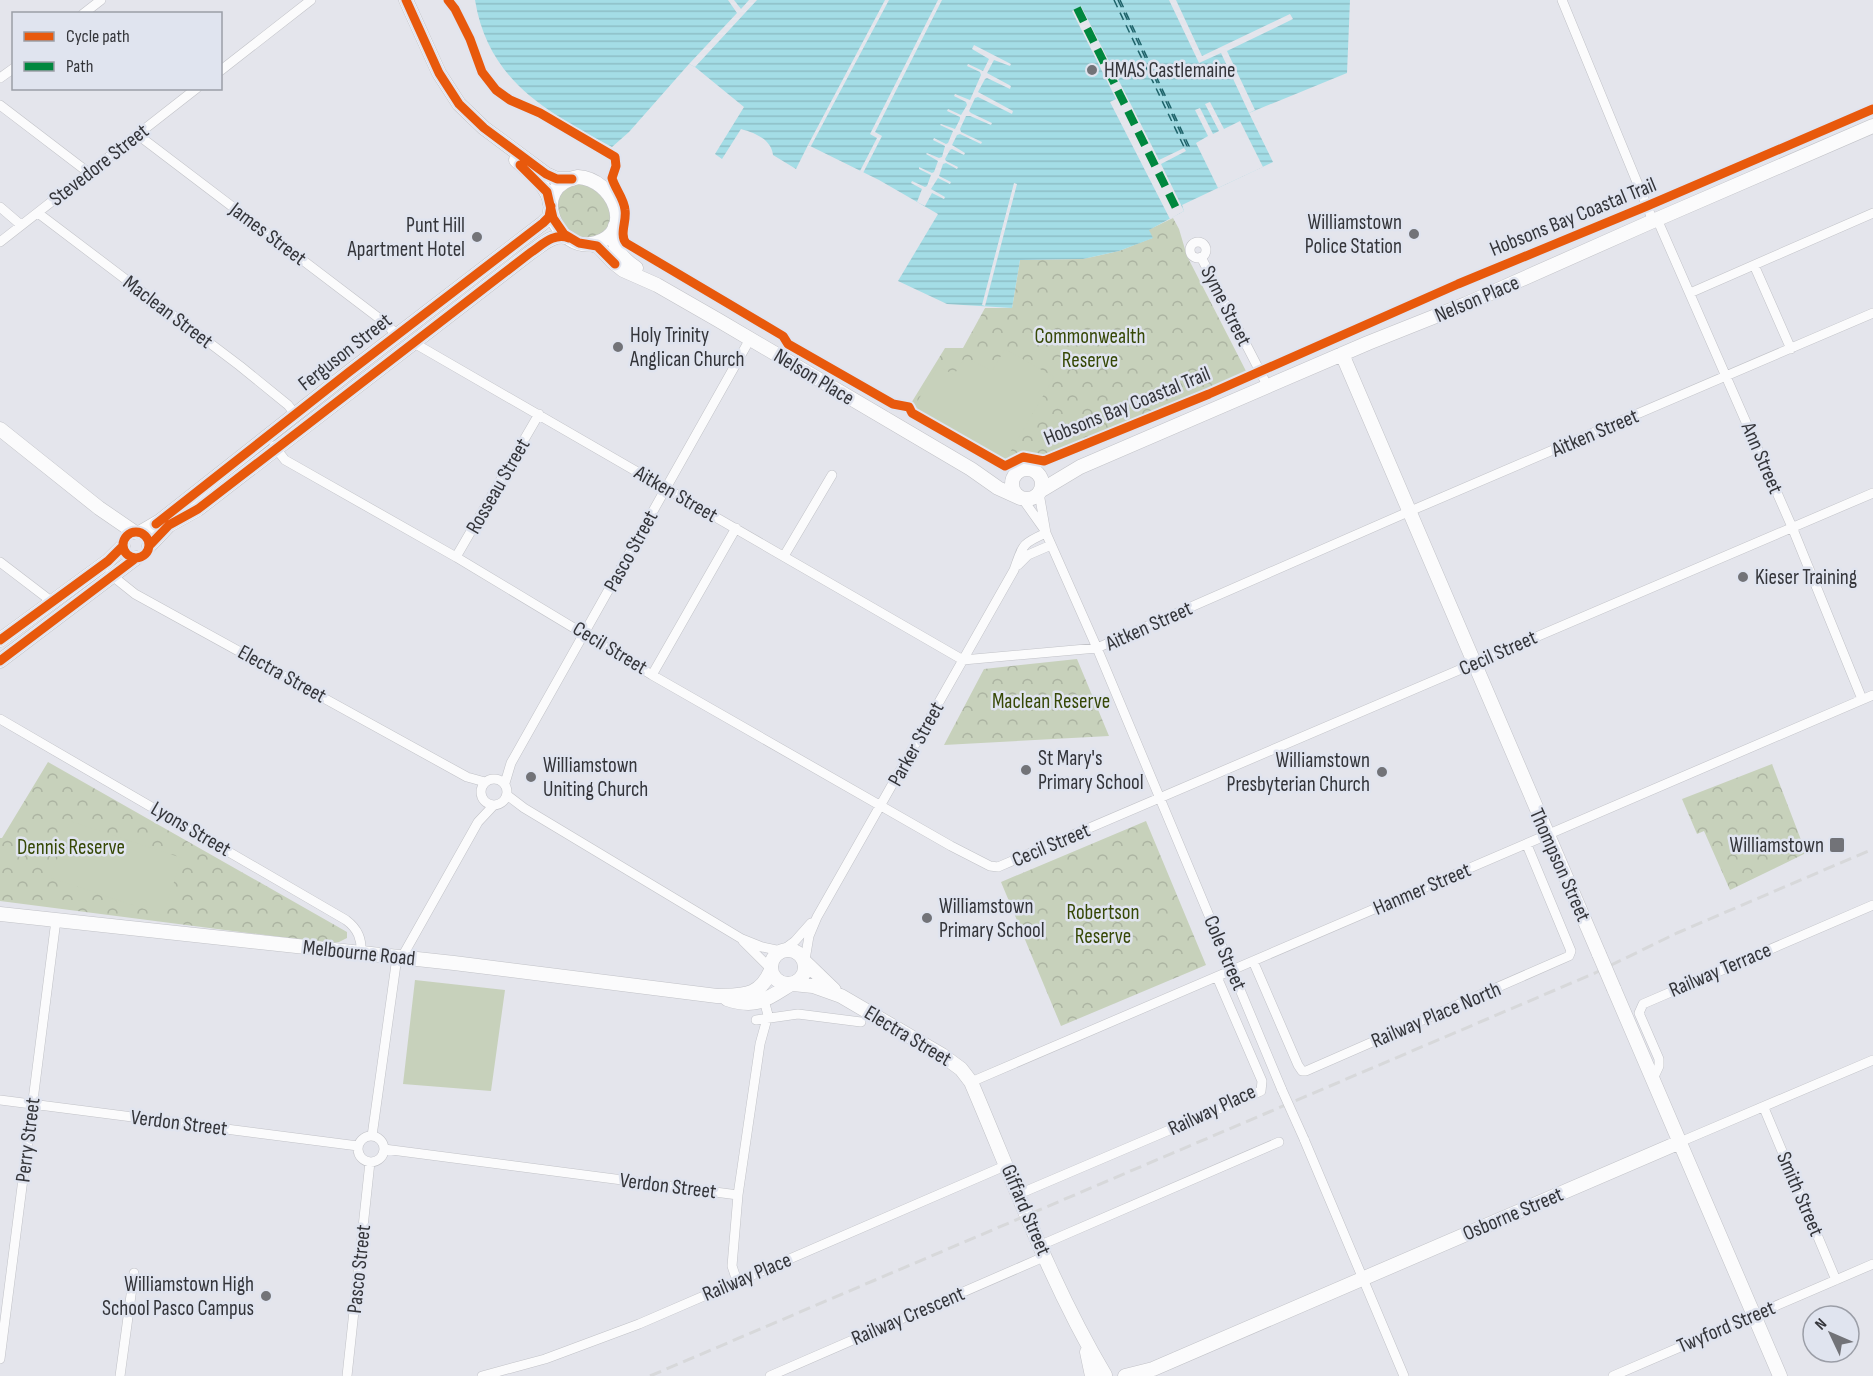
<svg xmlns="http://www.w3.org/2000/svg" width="1873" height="1376" font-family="'Sofia Sans Condensed',sans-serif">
  <defs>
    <pattern id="forest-crowns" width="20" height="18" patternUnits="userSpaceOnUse" patternTransform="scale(1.5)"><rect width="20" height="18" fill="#c7d1bb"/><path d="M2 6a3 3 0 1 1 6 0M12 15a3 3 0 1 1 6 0" fill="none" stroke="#acb4a2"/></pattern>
    <pattern id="water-rules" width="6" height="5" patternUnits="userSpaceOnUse" patternTransform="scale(1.5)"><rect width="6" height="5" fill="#a4dde6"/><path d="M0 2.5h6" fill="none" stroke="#8ebec6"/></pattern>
  </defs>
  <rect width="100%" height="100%" fill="#e4e5ec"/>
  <!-- forest -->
  <path fill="url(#forest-crowns)" d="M 574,184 C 578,184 583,183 587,185 C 601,188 616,211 609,225 C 590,262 538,213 562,191 C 565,188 570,186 574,184 Z
    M 1173,218 L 1179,229 L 1187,256 L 1247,373 L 1042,466 C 1027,457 1019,458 1007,469 L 1001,468 L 905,413 L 945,348 L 963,348 L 985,308 L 1012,308 L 1020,260 L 1083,259 L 1119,251 L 1152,238 L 1148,230 Z
    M 1077,659 L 1109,736 L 944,745 L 984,669 Z
    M 48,762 L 347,932 L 347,938 L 339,942 L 327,943 L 0,901 L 0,838 L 2,838 Z
    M 1772,764 L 1806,853 L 1730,890 L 1704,831 L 1697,834 L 1682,799 Z
    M 1146,821 L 1206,965 L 1061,1026 L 1001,882 Z"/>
  <!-- pitch -->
  <path fill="#c7d1bb" d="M 1005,349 L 1054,377 L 1005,461 L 913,409 L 938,366 L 954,375 L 965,357 L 992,371 Z
    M 70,821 L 182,858 L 163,915 L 51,878 Z
    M 415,980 L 505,990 L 491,1091 L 403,1084 Z"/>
  <!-- water -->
  <path fill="url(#water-rules)" d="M 475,0 L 1350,0 L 1347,73 L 1249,113 L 1273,162 L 1182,205 L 1184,211 L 1149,230 L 1153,238 L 1119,251 L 1083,259 L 1020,260 L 1012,308 L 947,304 L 898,281 L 938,214 L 879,180 L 808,145 L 796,169 L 773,155 C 771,139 755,133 741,129 L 722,159 L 715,154 L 744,107 L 695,67 L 689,64 L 629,132 L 612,147 C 546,112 488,80 475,0 Z"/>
  <!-- pier -->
  <path fill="#e4e5ec" d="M 728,0 L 734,0 L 741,9 L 749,0 L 757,0 L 695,67 L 689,64 L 737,13 Z
    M 885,0 L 889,0 L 811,146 L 808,145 Z
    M 938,0 L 942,0 L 875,132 L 882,136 L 863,173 L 860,171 L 877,138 L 870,134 Z
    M 1169,0 L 1176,0 L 1202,56 L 1290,14 L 1293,19 L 1227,51 L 1255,110 L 1249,113 L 1221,53 L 1199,63 Z
    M 1081,6 L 1159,160 L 1184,148 L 1186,151 L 1161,164 L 1184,211 L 1170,219 L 1110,102 L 1116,99 L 1072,11 Z
    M 974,45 L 1011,64 L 1010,66 L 994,60 L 987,73 L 1011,86 L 1010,89 L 987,78 L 985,79 L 978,92 L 1013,111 L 1012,114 L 978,97 L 975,98 L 969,111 L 971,113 L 992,123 L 991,125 L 970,116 L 966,116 L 960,129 L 961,132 L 982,142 L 981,144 L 960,134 L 957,135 L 952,145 L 965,153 L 964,155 L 952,149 L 950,150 L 945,159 L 946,161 L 958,167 L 957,169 L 946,163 L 943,164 L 939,176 L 951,182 L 950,184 L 938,178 L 931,189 L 945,197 L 944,199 L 932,193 L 925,206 L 917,202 L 922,189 L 911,183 L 912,181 L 925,187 L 927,186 L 931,175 L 919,169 L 919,167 L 932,173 L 934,172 L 938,161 L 926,154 L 927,153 L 939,158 L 942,157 L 945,146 L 933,140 L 934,138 L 946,144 L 948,143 L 953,131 L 940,125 L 941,124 L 955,129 L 960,119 L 960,117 L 947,111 L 948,109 L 961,115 L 967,105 L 966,102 L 954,96 L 955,94 L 970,100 L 981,75 L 980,72 L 967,66 L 968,64 L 983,71 L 989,59 L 972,49 Z
    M 1210,102 L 1224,129 L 1240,121 L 1263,167 L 1218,188 L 1196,143 L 1208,136 L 1195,110 L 1200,108 L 1213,134 L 1219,131 L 1205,104 Z
    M 1014,183 L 1017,184 L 985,306 L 982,305 Z"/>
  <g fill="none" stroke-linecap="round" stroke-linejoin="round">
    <!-- ferry -->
    <path stroke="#1f636a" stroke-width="1.5" stroke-dasharray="8 6" stroke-linecap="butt" d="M 1114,0 L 1185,149
      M 1118,0 L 1187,146 L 1185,149
      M 1120,0 L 1189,146 L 1185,150"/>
    <defs>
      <path id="street" d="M 1562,0 L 1653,221
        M 83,14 L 101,0
        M 220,71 L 311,0
        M 0,78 L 14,68
        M 0,105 L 89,173
        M 138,135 L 384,322 L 397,335
        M 0,207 L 21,225
        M 38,213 L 240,366 L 288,405 L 295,414
        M 1657,219 L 1792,527 L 1862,699
        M1190 250a8 8 0 1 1 16 0a8 8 0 1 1-16 0Z
        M 0,242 L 197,88
        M 1201,257 L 1268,387
        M 1754,265 L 1791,349
        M 1690,293 L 1873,213
        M 414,343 L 963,660 L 1097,648 L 1415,509 L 1873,313
        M 274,446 L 285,460 L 456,557 L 652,675 L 951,846 L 990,866 L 998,867 L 1873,493
        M 1039,493 L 1046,533 L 1097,648 L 1282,1090
        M 1022,498 L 1044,529
        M 784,556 L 832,475
        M 456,557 L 539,414
        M 0,562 L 51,601
        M 1018,565 L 1028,555 L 1051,545
        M 110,574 L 135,594 L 467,777 L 485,782
        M 652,675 L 736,528
        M 0,719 L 346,920 C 358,929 362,939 361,954
        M481 792a13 13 0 1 1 26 0a13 13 0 1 1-26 0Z
        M 505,783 L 511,763 L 750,339
        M 507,795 L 524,808 L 742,939 L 762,947 L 781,951
        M 743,941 L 771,969
        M 783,950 L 795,941 L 811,923
        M 402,957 L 478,822 L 493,806
        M 805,960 L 809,936 L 817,917 L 1014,570 C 1023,545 1021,544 1046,533
        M 1253,961 L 1298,1065 L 1302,1071 L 1306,1071 L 1569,956 L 1571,951 L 1527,845
        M 756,1020 L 798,1014 L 861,1022
        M 1653,1079 L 1659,1066 L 1659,1059 L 1639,1013 L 1643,1004 L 1873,905
        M 971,1082 L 1873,695
        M 0,1100 L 358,1146
        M 1764,1108 L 1836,1280
        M 372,1136 L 397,957
        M358 1149a13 13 0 1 1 26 0a13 13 0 1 1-26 0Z
        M 1304,1139 L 1404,1376
        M 1680,1142 L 1873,1060
        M 384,1149 L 738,1195
        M 1019,1194 L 1261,1091 L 1262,1081 L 1217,977
        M 1041,1245 L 1279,1142
        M 737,1281 L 732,1266 L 738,1195 L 760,1044 L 768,1015 L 764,1000
        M 0,1359 L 56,920
        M 120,1376 L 134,1273
        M 347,1376 L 370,1162
        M 482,1376 L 545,1359 L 639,1324 L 1007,1165
        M 770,1376 L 1046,1256
        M 1613,1376 L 1873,1264"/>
      <path id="secondary" d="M 406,0 L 439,73 L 459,104 L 484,128 L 546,174 L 557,179 L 572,179
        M 516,160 C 528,172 549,186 550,204
        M 578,177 C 613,179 636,231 596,243 C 557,255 527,186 578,177 Z
        M 615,226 C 611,247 620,257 636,268
        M 591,244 L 599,247 L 613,262 L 623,270 L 657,285 L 718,320 L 971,469 L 998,488 L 1020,498
        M 1342,354 L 1599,954
        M 0,429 L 99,508 L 134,532
        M1012 484a15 15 0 1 1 30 0a15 15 0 1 1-30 0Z
        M 1040,491 L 1080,467 L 1368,343 L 1466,304 L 1653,221 L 1873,126
        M 141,532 L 160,521 L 349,372 L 543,223 L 549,217 L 551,206
        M 149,546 L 169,525 L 198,509 L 530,253 C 542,245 554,232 569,238
        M 0,640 L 108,561 L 123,546
        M 0,661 L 136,558
        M 0,914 L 454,963 L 717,996 C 743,995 760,997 771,970
        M771 967a17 17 0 1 1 34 0a17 17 0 1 1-34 0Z
        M 805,962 L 834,990
        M 793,984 L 813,986 L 841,996 L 942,1055 L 961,1069 L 971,1082 C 1013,1180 1050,1283 1105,1375
        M 1614,989 L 1780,1376
        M 727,999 C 757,1009 767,999 791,984
        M 1087,1352 L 1092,1376
        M 1125,1376 L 1153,1369 L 1680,1142"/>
    </defs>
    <!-- street casing -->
    <use href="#street" stroke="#c1c2c7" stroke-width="10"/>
    <!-- secondary casing -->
    <use href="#secondary" stroke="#c1c2c7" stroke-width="15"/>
    <!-- street -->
    <use href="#street" stroke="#fbfbfc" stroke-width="9"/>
    <!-- secondary -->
    <use href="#secondary" stroke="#fbfbfc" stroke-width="14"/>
    <!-- rail -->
    <path stroke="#d7d8da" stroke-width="3" stroke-dasharray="12 6" stroke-linecap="butt" d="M 650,1376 L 1595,973 L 1677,933 L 1873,849"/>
    <defs>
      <path id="street-bridge" d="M 1282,1090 L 1304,1139"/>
      <path id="secondary-bridge" d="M 1599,954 L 1614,989"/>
    </defs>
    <!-- street-bridge casing -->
    <use href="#street-bridge" stroke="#c1c2c7" stroke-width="10" stroke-linecap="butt"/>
    <!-- secondary-bridge casing -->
    <use href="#secondary-bridge" stroke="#c1c2c7" stroke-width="15" stroke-linecap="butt"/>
    <!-- street-bridge -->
    <use href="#street-bridge" stroke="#fbfbfc" stroke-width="9"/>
    <!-- secondary-bridge -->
    <use href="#secondary-bridge" stroke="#fbfbfc" stroke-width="14"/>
    <!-- quiet -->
    <path stroke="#00873e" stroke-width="8" stroke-dasharray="15 8" stroke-linecap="butt" d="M 1077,8 L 1179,214"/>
    <defs>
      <path id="cycleway" d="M 406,0 L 439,73 L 459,104 L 484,128 L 546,174 L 557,179 L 572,179
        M 448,0 L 455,9 L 470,39 L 482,72 L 496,90 L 510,100 L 540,113 L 615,157 L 616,166 L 612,178 C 615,189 624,198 625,210 C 627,221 619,234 626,243 L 783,336 L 788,344 L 893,404 L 909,407 L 912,413 L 1005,466 L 1023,457 L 1044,461 L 1209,394 L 1458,284 L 1647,206 L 1873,109
        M 520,165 L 547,192 L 553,218 L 564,234 L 579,243 L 597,246 L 615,264
        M 156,524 L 349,372 L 543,223 L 549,217 L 551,206
        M123 545a13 13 0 1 1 26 0a13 13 0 1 1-26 0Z
        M 149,546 L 169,525 L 198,509 L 530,253 C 542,245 554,232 569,238
        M 0,640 L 108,561 L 123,546
        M 0,661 L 136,558"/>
    </defs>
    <!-- cycleway casing -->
    <use href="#cycleway" stroke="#e0e4ef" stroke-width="13"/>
    <!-- cycleway -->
    <use href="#cycleway" stroke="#e8590c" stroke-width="9"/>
  </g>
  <!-- markers -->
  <g fill="#727378" stroke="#e0e4ef" stroke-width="2">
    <circle cx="1092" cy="70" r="6"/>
    <circle cx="1414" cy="234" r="6"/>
    <circle cx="477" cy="237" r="6"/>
    <circle cx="618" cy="347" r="6"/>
    <circle cx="1743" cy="577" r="6"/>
    <circle cx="1026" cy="770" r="6"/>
    <circle cx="1382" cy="772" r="6"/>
    <circle cx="531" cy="777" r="6"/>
    <rect x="1829" y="837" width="16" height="16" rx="3"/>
    <circle cx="927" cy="918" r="6"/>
    <circle cx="266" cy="1296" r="6"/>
  </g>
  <g text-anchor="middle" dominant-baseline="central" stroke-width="5" stroke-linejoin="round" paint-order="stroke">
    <!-- poi labels -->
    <g font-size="21" fill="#34353a" stroke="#e0e4ef" text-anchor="start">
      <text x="1104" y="70">HMAS Castlemaine</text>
      <text x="1402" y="222" text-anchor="end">Williamstown<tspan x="1402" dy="24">Police Station</tspan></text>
      <text x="465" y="225" text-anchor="end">Punt Hill<tspan x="465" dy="24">Apartment Hotel</tspan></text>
      <text x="630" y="335">Holy Trinity<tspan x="630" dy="24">Anglican Church</tspan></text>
      <text x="1755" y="577">Kieser Training</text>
      <text x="1038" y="758">St Mary's<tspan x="1038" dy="24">Primary School</tspan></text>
      <text x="1370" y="760" text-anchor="end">Williamstown<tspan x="1370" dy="24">Presbyterian Church</tspan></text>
      <text x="543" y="765">Williamstown<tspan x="543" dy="24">Uniting Church</tspan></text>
      <text x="1824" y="845" text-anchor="end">Williamstown</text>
      <text x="939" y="906">Williamstown<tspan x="939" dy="24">Primary School</tspan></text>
      <text x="254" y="1284" text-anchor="end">Williamstown High<tspan x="254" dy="24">School Pasco Campus</tspan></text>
    </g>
    <!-- street labels -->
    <g font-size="21" fill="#34353a" stroke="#e0e4ef">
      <text transform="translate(99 165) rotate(-38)">Stevedore Street</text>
      <text transform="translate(1573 217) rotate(-22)">Hobsons Bay Coastal Trail</text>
      <text transform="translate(268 234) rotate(37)">James Street</text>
      <text transform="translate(1477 299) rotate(-23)">Nelson Place</text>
      <text transform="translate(1226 306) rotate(63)">Syme Street</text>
      <text transform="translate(168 312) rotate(37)">Maclean Street</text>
      <text transform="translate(345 352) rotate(-38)">Ferguson Street</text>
      <text transform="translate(814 377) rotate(31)">Nelson Place</text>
      <text transform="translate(1127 406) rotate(-22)">Hobsons Bay Coastal Trail</text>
      <text transform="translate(1595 433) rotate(-23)">Aitken Street</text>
      <text transform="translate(1762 458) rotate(67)">Ann Street</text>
      <text transform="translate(498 486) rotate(-60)">Rosseau Street</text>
      <text transform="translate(676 494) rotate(30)">Aitken Street</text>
      <text transform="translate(631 551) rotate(-61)">Pasco Street</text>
      <text transform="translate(1149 626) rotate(-24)">Aitken Street</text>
      <text transform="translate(610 648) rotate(31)">Cecil Street</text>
      <text transform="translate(1498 653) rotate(-24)">Cecil Street</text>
      <text transform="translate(282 674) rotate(29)">Electra Street</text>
      <text transform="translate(916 744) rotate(-61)">Parker Street</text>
      <text transform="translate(191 829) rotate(30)">Lyons Street</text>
      <text transform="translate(1051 845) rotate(-23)">Cecil Street</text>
      <text transform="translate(1560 865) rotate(66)">Thompson Street</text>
      <text transform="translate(1422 889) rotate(-23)">Hanmer Street</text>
      <text transform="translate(359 953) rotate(6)">Melbourne Road</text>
      <text transform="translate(1225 953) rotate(67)">Cole Street</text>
      <text transform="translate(1720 970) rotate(-23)">Railway Terrace</text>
      <text transform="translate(1436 1015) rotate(-23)">Railway Place North</text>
      <text transform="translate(908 1036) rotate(31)">Electra Street</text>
      <text transform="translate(1212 1110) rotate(-25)">Railway Place</text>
      <text transform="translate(179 1123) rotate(7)">Verdon Street</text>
      <text transform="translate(28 1140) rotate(-83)">Perry Street</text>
      <text transform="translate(668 1186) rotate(7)">Verdon Street</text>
      <text transform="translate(1800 1194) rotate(67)">Smith Street</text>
      <text transform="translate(1026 1210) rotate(67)">Giffard Street</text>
      <text transform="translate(1513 1214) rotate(-23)">Osborne Street</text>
      <text transform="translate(359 1269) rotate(-84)">Pasco Street</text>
      <text transform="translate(747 1277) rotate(-23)">Railway Place</text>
      <text transform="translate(908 1316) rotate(-23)">Railway Crescent</text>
      <text transform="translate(1726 1327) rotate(-23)">Twyford Street</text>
    </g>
    <!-- park labels -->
    <g font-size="21" fill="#364806" stroke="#e0e4ef">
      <text x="1090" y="336">Commonwealth<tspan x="1090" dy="24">Reserve</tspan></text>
      <text x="1051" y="701">Maclean Reserve</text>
      <text x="71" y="847">Dennis Reserve</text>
      <text x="1103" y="912">Robertson<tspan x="1103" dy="24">Reserve</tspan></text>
    </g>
  </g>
  <!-- legend -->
  <rect x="12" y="12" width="210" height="78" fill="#e0e4ef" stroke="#9b9ea7" stroke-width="1.5"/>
  <rect x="24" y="32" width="30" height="9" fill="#e8590c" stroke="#9b9ea7" stroke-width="1.5"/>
  <text x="66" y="42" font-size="18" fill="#34353a">Cycle path</text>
  <rect x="24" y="62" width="30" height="9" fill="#00873e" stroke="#9b9ea7" stroke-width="1.5"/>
  <text x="66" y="72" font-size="18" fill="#34353a">Path</text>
  <!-- north arrow -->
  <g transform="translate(1831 1334) rotate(314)"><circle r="28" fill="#e0e4ef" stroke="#9b9ea7" stroke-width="1.5"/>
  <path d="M0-4.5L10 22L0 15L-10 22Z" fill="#727378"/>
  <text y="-9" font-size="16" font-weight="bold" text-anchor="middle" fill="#34353a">N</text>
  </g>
</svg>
